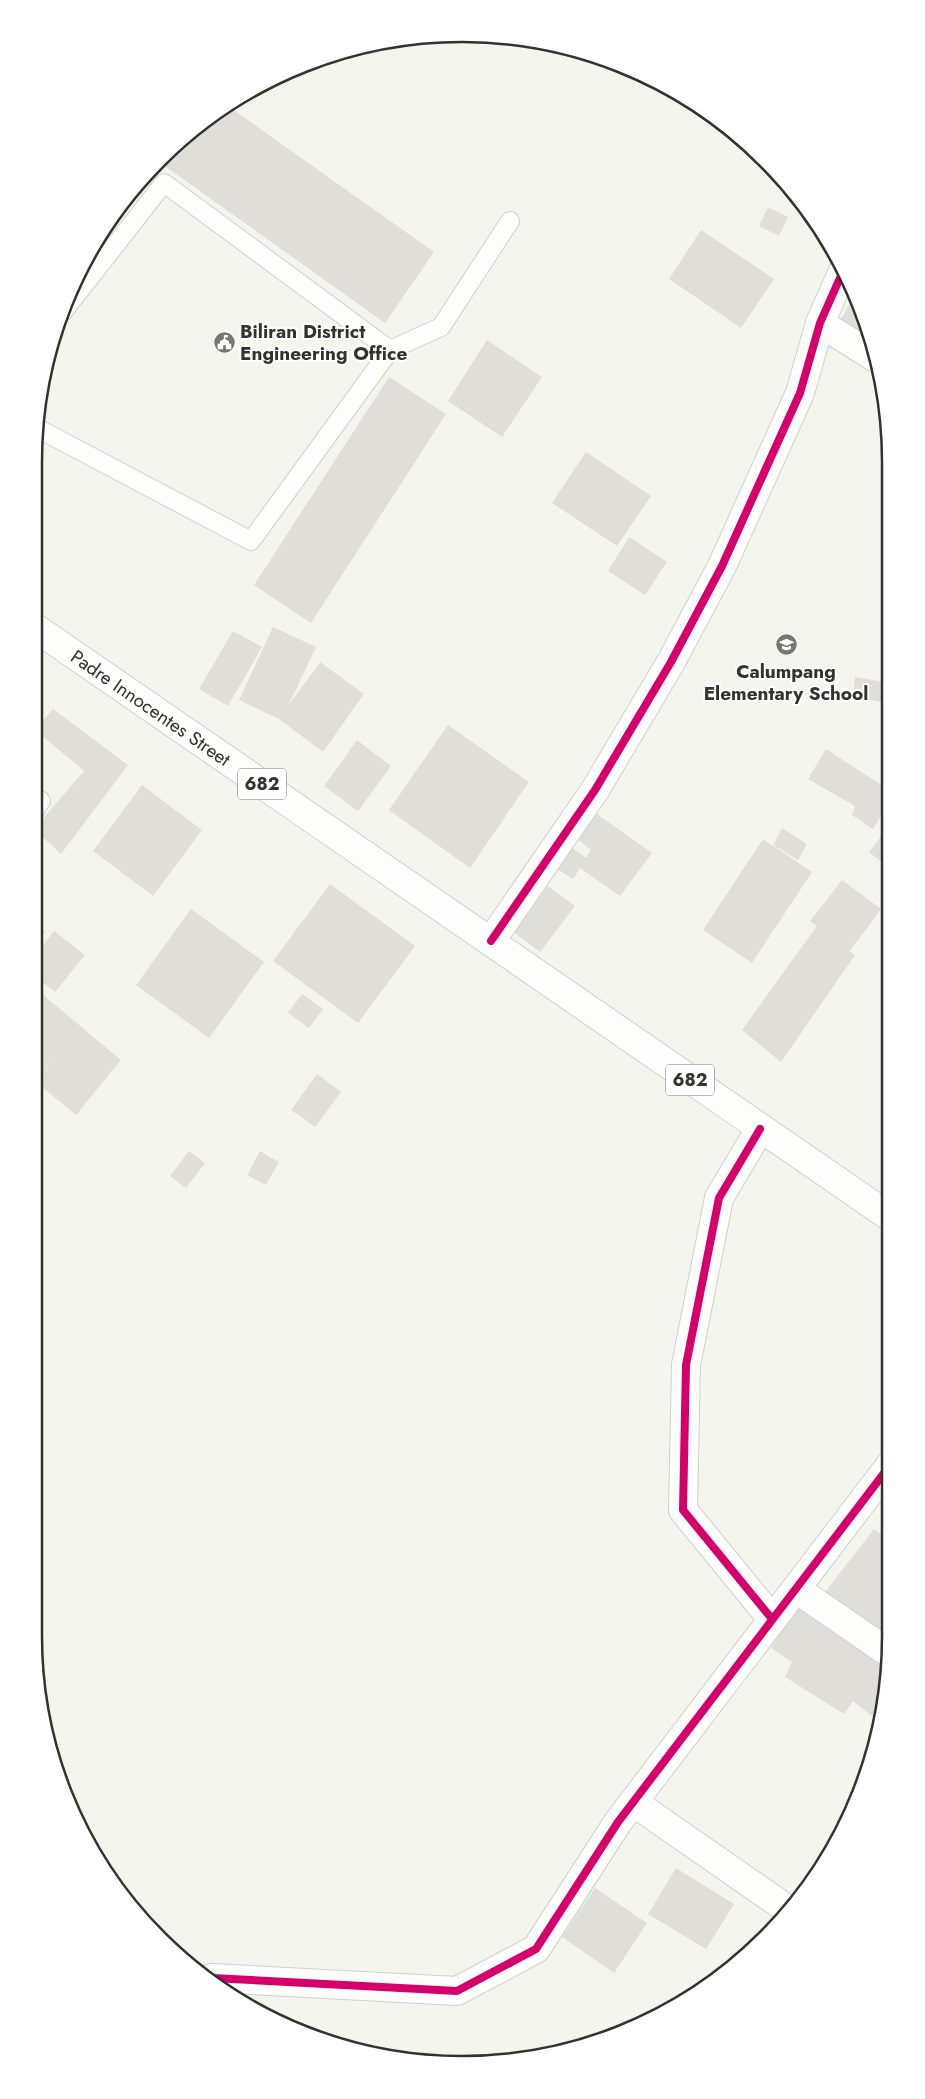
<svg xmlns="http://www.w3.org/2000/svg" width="925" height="2099" font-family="Jost,sans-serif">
  <rect width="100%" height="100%" fill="#f4f6ee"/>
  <!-- building -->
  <path fill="#dfded8" d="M 228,106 L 434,252 L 385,323 L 159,162 L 180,143 L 168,164 L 190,133 L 202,122 Z
    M 768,207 L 788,217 L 779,236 L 759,226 Z
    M 701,230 L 774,279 L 741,328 L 669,279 Z
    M 856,294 L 858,298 L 871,345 L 837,325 Z
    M 487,340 L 542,377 L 502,437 L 448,401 Z
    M 389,377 L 446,414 L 311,623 L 254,585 Z
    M 586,452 L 651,496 L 617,546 L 552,503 Z
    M 629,537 L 667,562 L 645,595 L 608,571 Z
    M 273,627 L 316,647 L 288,706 L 320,662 L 364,694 L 323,752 L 279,719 L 239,700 Z
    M 233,631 L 262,647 L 228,706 L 199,689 Z
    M 855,677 L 884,682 L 882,702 L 853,697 Z
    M 53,709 L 128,765 L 61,854 L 34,829 L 84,771 L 35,730 Z
    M 448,725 L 529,782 L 470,868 L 389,810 Z
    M 357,740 L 391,766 L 358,811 L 324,786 Z
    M 826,749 L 889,790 L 889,803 L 873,829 L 852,815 L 855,806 L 808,779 Z
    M 142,785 L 202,830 L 153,896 L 93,851 Z
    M 587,807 L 652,853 L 620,896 L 580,868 L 573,879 L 551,865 L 565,843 L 586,858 L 591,850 L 570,833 Z
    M 889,826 L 889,868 L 869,852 Z
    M 782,828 L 807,844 L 798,860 L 773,845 Z
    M 763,839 L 812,872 L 752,963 L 703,930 Z
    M 842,880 L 881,909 L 850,951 L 855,955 L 781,1062 L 742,1030 L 817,926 L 810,921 Z
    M 330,884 L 415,946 L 358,1023 L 273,961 Z
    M 548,886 L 575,906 L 540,952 L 513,932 Z
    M 191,909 L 264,962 L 209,1038 L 136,985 Z
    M 34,923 L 45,932 L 34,946 Z
    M 54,931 L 85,955 L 55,992 L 34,975 L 34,957 Z
    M 41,993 L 121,1060 L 76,1115 L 37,1083 L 55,1059 L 34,1085 L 34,1002 Z
    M 302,994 L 323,1009 L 309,1028 L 288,1013 Z
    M 317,1074 L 341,1092 L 315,1127 L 291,1110 Z
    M 189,1151 L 205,1163 L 186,1188 L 170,1176 Z
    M 260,1151 L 279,1162 L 266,1185 L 247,1175 Z
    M 874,1529 L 891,1542 L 891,1617 L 879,1633 L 825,1592 Z
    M 797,1607 L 886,1667 L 880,1703 L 872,1716 L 853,1701 L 844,1714 L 785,1677 L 792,1662 L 771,1648 Z
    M 676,1868 L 734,1904 L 706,1949 L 648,1914 Z
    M 595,1888 L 647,1923 L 614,1973 L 562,1937 Z"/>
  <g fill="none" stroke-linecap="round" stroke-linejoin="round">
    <defs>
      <path id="lane" d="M 62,313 L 164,183 L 390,350
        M 39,429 L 251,541 L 390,350 L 441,327 L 510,221
        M 34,812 L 41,801 L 34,796"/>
      <path id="street" d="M 820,323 L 874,357
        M 760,1129 L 719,1198 L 686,1365 L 683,1510 L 772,1619
        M 796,1589 L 889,1653
        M 633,1802 L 790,1911
        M 212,1978 L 457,1991 L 536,1949 L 618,1822 L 891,1464"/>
      <path id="secondary" d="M 491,941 L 595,790 L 671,662 L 722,566 L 800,393 L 820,323 L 843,271"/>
      <g id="primary">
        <path id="s1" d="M 34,627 L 890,1217"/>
      </g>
    </defs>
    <!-- lane casing -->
    <use href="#lane" stroke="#cfd0cb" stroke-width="20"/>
    <!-- street casing -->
    <use href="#street" stroke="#cfd0cb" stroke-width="30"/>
    <!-- secondary casing -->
    <use href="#secondary" stroke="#cfd0cb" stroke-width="30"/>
    <!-- primary casing -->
    <use href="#primary" stroke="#cfd0cb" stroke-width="30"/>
    <!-- lane -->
    <use href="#lane" stroke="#fdfefc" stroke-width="18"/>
    <!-- street -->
    <use href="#street" stroke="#fdfefc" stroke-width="28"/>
    <!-- secondary -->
    <use href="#secondary" stroke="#fdfefc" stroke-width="28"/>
    <!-- primary -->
    <use href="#primary" stroke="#fdfefc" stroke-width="28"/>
    <defs>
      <path id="cycleway" d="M 491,941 L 595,790 L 671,662 L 722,566 L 800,393 L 820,323 L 843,271
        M 760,1129 L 719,1198 L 686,1365 L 683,1510 L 772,1619
        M 212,1978 L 457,1991 L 536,1949 L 618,1822 L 891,1464"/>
    </defs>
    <!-- cycleway casing -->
    <use href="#cycleway" stroke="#fff" stroke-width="11"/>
    <!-- cycleway -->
    <use href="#cycleway" stroke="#d6006c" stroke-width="8"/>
  </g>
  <!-- icons -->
  <defs>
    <symbol id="civic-disc" viewBox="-11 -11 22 22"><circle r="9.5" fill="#757771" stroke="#fff"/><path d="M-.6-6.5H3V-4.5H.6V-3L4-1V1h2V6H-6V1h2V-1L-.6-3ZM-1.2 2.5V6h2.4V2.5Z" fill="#fff"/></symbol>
    <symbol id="school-disc" viewBox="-11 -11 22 22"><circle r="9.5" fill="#757771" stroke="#fff"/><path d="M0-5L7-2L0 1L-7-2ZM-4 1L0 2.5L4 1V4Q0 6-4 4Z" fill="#fff"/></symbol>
  </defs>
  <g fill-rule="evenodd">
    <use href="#civic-disc" x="212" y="330" width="25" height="25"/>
    <use href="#school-disc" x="774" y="632" width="25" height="25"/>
  </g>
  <g text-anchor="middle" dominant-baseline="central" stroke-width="4" stroke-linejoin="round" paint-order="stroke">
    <!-- shield labels -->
    <g fill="#fff" stroke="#6f706c" stroke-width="1">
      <rect x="238" y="768.5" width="48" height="31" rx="4"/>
      <rect x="666" y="1064.5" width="48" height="31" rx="4"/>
    </g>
    <g font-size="18" font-weight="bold" fill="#31332d">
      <text x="262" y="784">682</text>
      <text x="690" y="1080">682</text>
    </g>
    <!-- poi labels -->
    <g font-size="19" font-weight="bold" fill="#31332d" stroke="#fff" text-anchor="start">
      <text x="240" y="331">Biliran District<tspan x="240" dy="22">Engineering Office</tspan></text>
      <text x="786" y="671" text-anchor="middle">Calumpang<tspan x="786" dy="22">Elementary School</tspan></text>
    </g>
    <!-- street labels -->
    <g font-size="19" fill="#31332d" stroke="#fff">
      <text stroke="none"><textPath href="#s1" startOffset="142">Padre Innocentes Street</textPath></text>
    </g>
  </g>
  <!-- crop -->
  <path d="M0 0H925V2099H0ZM462 42H462A420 420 0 0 1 882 462V1636A420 420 0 0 1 462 2056H462A420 420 0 0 1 42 1636V462A420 420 0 0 1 462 42Z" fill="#fff" fill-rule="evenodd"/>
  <path fill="none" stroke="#31332d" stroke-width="2.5" d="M462 42H462A420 420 0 0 1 882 462V1636A420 420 0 0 1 462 2056H462A420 420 0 0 1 42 1636V462A420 420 0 0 1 462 42Z"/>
</svg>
